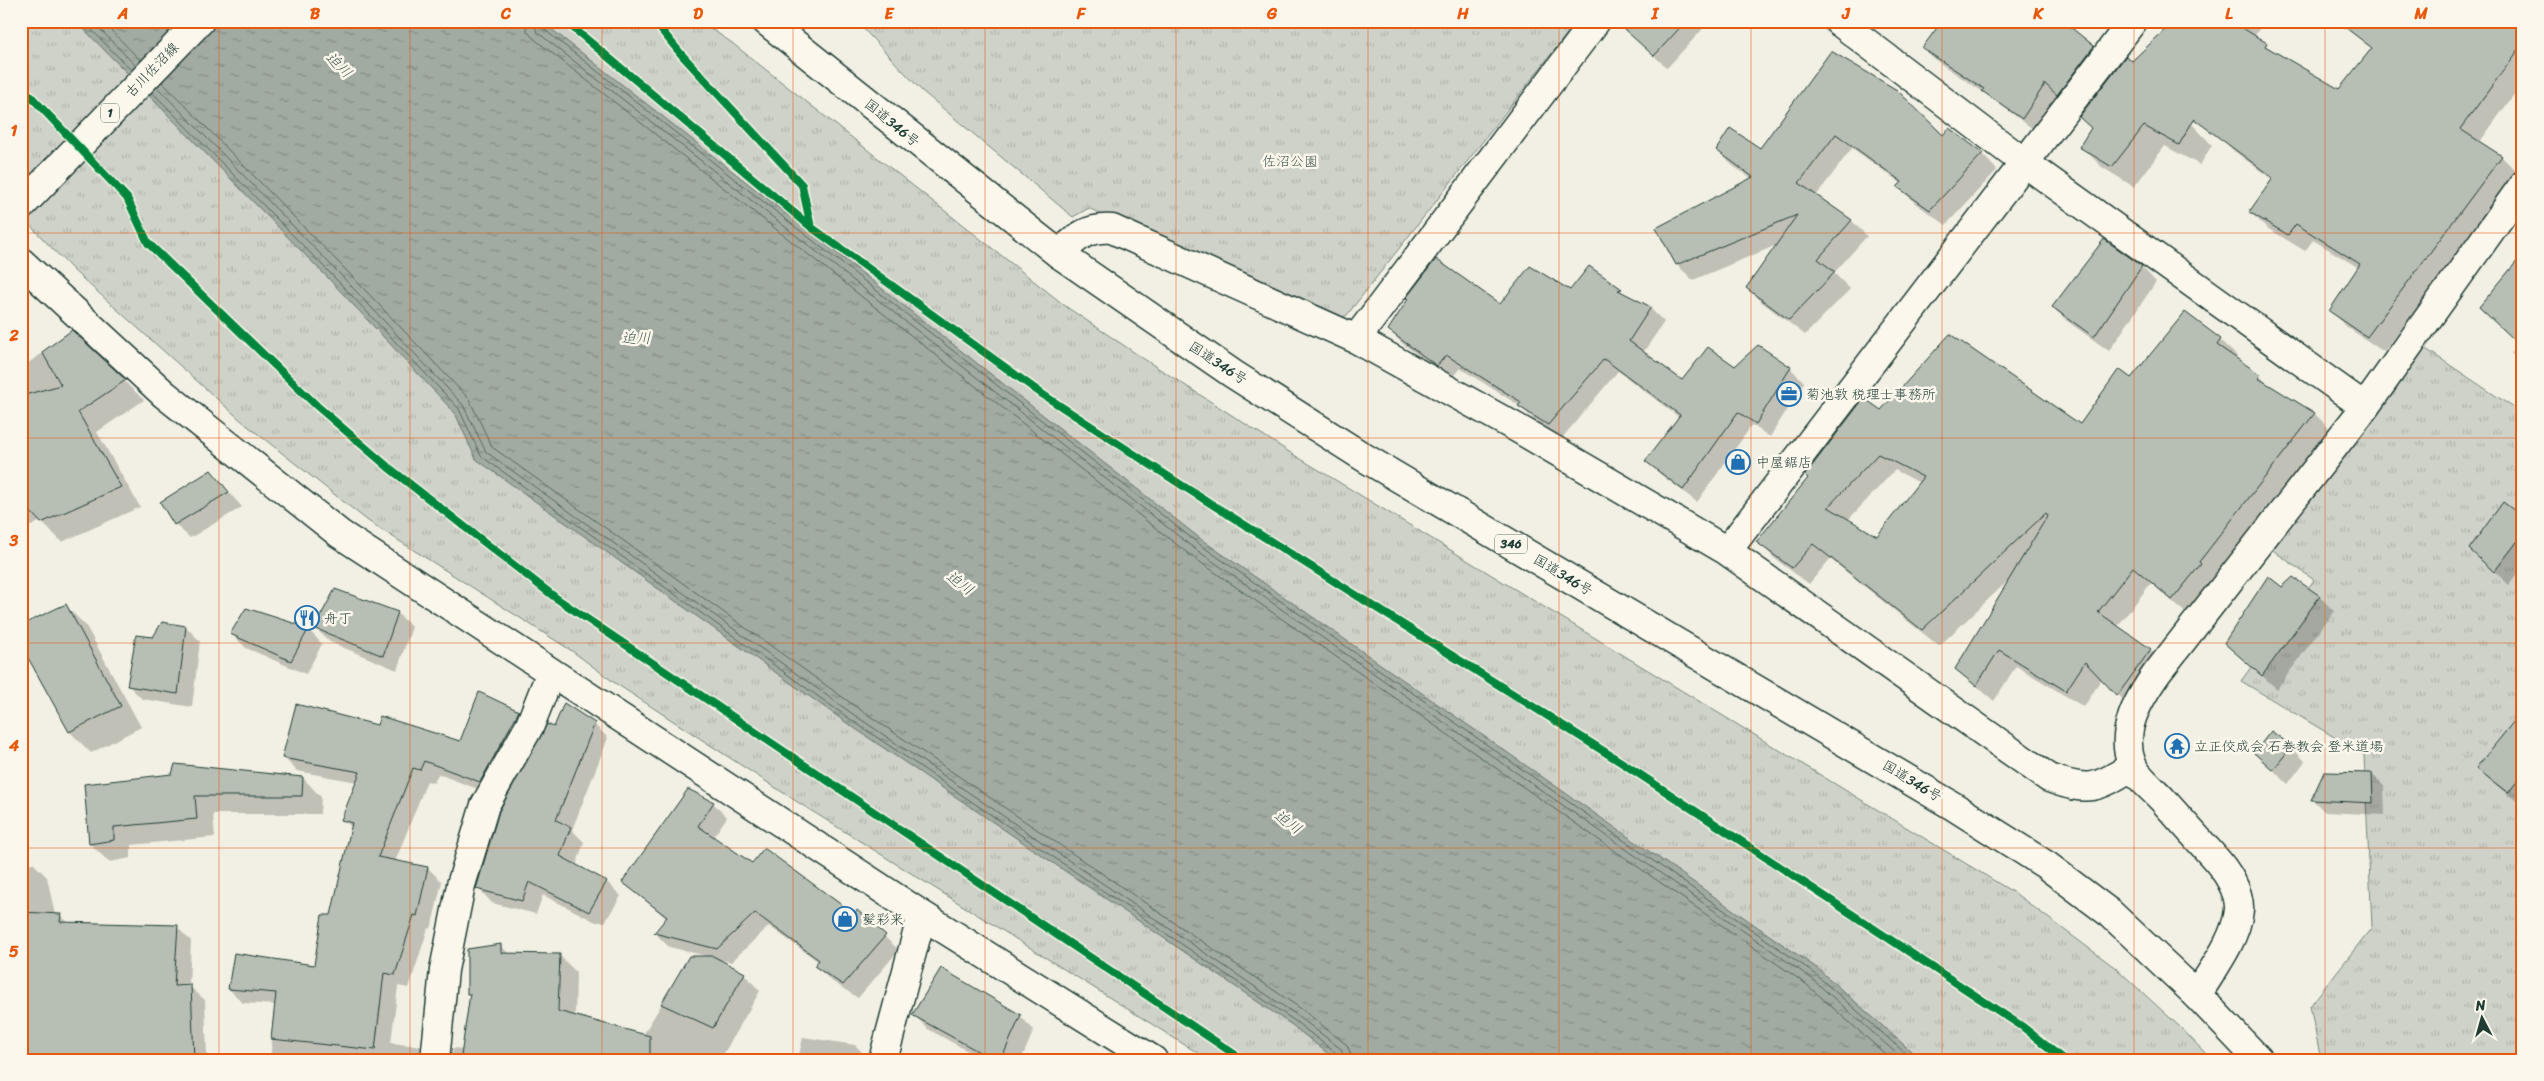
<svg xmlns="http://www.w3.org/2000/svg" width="2544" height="1081" font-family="Sriracha,'Klee One',sans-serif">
  <defs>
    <pattern id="park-tufts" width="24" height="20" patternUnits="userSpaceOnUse" patternTransform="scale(1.25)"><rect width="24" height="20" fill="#cfd2c8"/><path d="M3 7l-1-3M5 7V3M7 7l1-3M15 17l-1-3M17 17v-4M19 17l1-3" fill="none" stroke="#b1b5ac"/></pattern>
    <pattern id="water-ripples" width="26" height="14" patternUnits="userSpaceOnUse" patternTransform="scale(1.25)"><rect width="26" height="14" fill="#a2aba1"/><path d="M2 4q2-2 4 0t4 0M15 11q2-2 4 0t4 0" fill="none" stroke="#838c84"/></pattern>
  </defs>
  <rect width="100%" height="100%" fill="#f2f0e5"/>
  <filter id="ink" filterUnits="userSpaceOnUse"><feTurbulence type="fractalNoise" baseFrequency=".02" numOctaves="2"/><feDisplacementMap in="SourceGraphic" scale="10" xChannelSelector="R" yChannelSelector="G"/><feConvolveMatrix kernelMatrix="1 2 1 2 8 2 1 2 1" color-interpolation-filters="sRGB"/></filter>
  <g filter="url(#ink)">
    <!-- park -->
    <path fill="url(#park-tufts)" stroke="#77887e" d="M 21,21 L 76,21 L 330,280 L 455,413 L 476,459 L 844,721 L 1292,1025 L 1336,1060 L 1209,1060 L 799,803 L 615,683 L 572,651 L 368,521 L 244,423 L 73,270 L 21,216 Z
      M 541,21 L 700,21 L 732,43 L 1068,308 L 1144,359 L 1286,450 L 2016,894 L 2117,969 L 2180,1027 L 2212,1060 L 1921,1060 L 1818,969 L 1202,540 Z
      M 856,21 L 1577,21 L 1347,315 L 1311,332 L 1089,208 L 1073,217 L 922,91 Z
      M 2408,337 L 2523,414 L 2523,1060 L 2321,1060 L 2310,1006 L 2372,927 L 2364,755 L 2241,681 L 2314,580 L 2263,543 Z"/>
    <!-- water -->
    <path fill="url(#water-ripples)" stroke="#6e7f75" d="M 76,21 L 541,21 L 1202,540 L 1818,969 L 1921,1060 L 1336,1060 L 1292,1025 L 844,721 L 476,459 L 455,413 L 330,280 Z"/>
    <!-- shadow -->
    <path fill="#0003" fill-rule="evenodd" d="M 1617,21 L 1710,21 L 1667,68 Z
      M 1944,21 L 2068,21 L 2065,24 L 2108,61 L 2037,132 L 1989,96 L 1938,62 L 1924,48 Z
      M 2175,21 L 2264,21 L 2254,37 L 2274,52 L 2340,91 L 2523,21 L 2523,82 L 2479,143 L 2502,157 L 2518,173 L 2384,352 L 2347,327 L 2331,311 L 2359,268 L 2313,240 L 2305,251 L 2267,228 L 2250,212 L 2273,180 L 2234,151 L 2218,135 Z
      M 1831,53 L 1943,137 L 1950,129 L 1982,154 L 1997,170 L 1946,225 L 1915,203 L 1899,187 L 1902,184 L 1852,148 L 1816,196 L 1852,221 L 1867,236 L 1834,273 L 1850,289 L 1805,335 L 1763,303 L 1747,288 L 1777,245 L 1693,280 L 1677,265 L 1658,228 L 1752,179 L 1733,166 L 1718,150 L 1760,150 Z
      M 2119,67 L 2192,124 L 2212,145 L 2200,165 L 2165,146 L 2134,187 L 2102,167 L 2081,146 L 2093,128 Z
      M 2105,241 L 2142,267 L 2156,282 L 2109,351 L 2067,321 L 2053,307 Z
      M 1589,267 L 1629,297 L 1650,308 L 1664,322 L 1643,353 L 1682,382 L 1735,368 L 1758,347 L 1790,368 L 1804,382 L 1770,437 L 1752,425 L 1697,502 L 1660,474 L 1647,461 L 1680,418 L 1618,371 L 1562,438 L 1534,420 L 1520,406 L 1460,368 L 1451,379 L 1403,344 L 1389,330 L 1570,292 Z
      M 2523,276 L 2523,365 L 2511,353 L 2519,344 Z
      M 72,332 L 144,400 L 97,432 L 140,507 L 62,542 L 41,521 L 21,531 L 21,368 Z
      M 2220,340 L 2237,356 L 2235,359 L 2260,376 L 2272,389 L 2315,414 L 2331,430 L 2189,616 L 2151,583 L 2117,627 L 2150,650 L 2167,666 L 2135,712 L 2102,678 L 2084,707 L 2016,666 L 1994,701 L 1957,669 L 2010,579 L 1939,646 L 1830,559 L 1809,584 L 1774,558 L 1758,541 L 1881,412 L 2080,426 L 2131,380 ZM 1895,470 L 1920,483 L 1877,537 L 1848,520 Z
      M 211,472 L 242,507 L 190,538 L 175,524 L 162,502 Z
      M 2523,518 L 2523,567 L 2509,585 L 2485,563 Z
      M 2294,579 L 2320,597 L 2334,611 L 2277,689 L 2225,643 Z
      M 65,605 L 86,626 L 141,727 L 91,753 L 70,732 L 21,642 Z
      M 246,609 L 308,629 L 322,644 L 306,674 L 246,648 L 232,634 Z
      M 397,613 L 412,627 L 397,670 L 330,642 L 315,628 Z
      M 186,627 L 200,641 L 192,707 L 142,699 L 128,685 L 154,639 Z
      M 518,712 L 532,726 L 494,795 L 438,774 L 434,783 L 427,781 L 395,862 L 428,868 L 442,882 L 431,929 L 428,928 L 409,988 L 398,986 L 391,1043 L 420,1046 L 427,1053 L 427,1060 L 270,1060 L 276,1005 L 243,1003 L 229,989 L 315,966 L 332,917 L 352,828 L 343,819 L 357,782 L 297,771 L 283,757 L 378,726 L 461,743 Z
      M 594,724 L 608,738 L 572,830 L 584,842 L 576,866 L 607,882 L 621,896 L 605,922 L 596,922 L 543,895 L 536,914 L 492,903 L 478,888 L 554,729 Z
      M 2523,724 L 2523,806 L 2492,782 L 2478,768 Z
      M 2291,747 L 2305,761 L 2288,784 L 2270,767 Z
      M 2324,773 L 2372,774 L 2384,786 L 2385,815 L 2325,812 L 2313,800 Z
      M 303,778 L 321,797 L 320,814 L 213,814 L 215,837 L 131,845 L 131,858 L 109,862 L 90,844 L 85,785 Z
      M 713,803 L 727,817 L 713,838 L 752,865 L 854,915 L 857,912 L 899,950 L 858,998 L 830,980 L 816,966 L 819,962 L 769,926 L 731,962 L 717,959 L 744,974 L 760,991 L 720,1060 L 451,1060 L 453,1048 L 463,1049 L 471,997 L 468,993 L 501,946 L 509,954 L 559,955 L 576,972 L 575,1017 L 643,1035 L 690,957 L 707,956 L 669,947 L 655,933 L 667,919 L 624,881 Z
      M 21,863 L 33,863 L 47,877 L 55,915 L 60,915 L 69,923 L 177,927 L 191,941 L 189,986 L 205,1000 L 207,1055 L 212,1060 L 21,1060 Z
      M 914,1015 L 1020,1016 L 1034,1030 L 1021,1060 L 984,1060 L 928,1029 Z
      M 803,1037 L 855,1045 L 870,1060 L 798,1060 Z"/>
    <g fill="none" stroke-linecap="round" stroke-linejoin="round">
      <!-- shore -->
      <path stroke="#536960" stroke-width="1" d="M 83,21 L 131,70
        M 92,21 L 136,66
        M 102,21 L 141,61
        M 525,21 L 527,31 L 533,38 L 1190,555 L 1806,984 L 1892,1060
        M 533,21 L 537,32 L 1195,549 L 1811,978 L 1904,1060
        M 539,21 L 541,27 L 1199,544 L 1814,973 L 1913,1060
        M 162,82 L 343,267 L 469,399 L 492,447 L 855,706 L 1303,1010 L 1347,1045 L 1353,1060
        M 157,87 L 338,272 L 463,405 L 486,452 L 850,712 L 1298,1016 L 1341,1049 L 1345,1060
        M 152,92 L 333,276 L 459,409 L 481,456 L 847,717 L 1295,1021 L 1337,1054 L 1339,1060"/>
    </g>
    <!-- building -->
    <path fill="#b7beb3" stroke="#1f3d34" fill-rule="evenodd" d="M 1615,21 L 1686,21 L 1654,56 Z
      M 1942,21 L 2063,21 L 2094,46 L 2057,95 L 2045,84 L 2022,119 L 1982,91 L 1984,89 L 1922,48 Z
      M 2174,21 L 2231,21 L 2267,43 L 2265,46 L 2339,89 L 2372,48 L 2337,21 L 2523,21 L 2523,44 L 2460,129 L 2502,156 L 2367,337 L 2329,311 L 2360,264 L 2296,224 L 2288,235 L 2249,212 L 2273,178 L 2194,119 L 2179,145 L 2144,126 L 2112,167 L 2079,147 L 2091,128 L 2079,117 L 2126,56 L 2132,61 Z
      M 1831,51 L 1897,90 L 1943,135 L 1949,128 L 1983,153 L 1930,210 L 1897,187 L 1902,182 L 1836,134 L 1799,183 L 1852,220 L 1818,259 L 1835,272 L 1789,320 L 1746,288 L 1797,215 L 1676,265 L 1656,228 L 1753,177 L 1716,150 L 1730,128 L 1760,148 Z
      M 2104,239 L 2142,266 L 2094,337 L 2052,307 Z
      M 2523,254 L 2523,349 L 2479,307 Z
      M 1436,259 L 1500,304 L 1530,266 L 1570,290 L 1589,266 L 1622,289 L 1618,290 L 1651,307 L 1629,341 L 1682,380 L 1708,347 L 1735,366 L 1758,345 L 1791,367 L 1756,424 L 1738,412 L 1683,490 L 1645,461 L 1680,415 L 1604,359 L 1548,425 L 1518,406 L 1521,402 L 1446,355 L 1437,366 L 1388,330 L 1408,299 L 1406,298 Z
      M 2185,312 L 2221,339 L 2217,345 L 2261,375 L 2258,378 L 2315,413 L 2199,562 L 2201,564 L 2172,600 L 2133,567 L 2098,612 L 2151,649 L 2117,696 L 2085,662 L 2066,691 L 1999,650 L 1976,686 L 1955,669 L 2048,515 L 2046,513 L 1922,630 L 1813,544 L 1792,568 L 1756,542 L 1808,478 L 1805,475 L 1864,398 L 1881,410 L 1950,334 L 2080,424 L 2119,369 L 2131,378 ZM 1878,454 L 1923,477 L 1877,536 L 1828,507 Z
      M 72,330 L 126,380 L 78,412 L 121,487 L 41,523 L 21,501 L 21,396 L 61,385 L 42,352 Z
      M 211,470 L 229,492 L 174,525 L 160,502 Z
      M 2503,502 L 2523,517 L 2523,534 L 2494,572 L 2469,549 Z
      M 2268,576 L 2282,587 L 2293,577 L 2320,596 L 2262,676 L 2224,643 Z
      M 335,589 L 398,612 L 383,656 L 314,628 Z
      M 66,604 L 121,706 L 69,732 L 21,645 L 21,625 Z
      M 246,608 L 309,628 L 291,661 L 230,634 Z
      M 162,622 L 186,626 L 178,694 L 127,686 L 136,635 L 153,637 Z
      M 479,692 L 519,711 L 480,782 L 424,761 L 420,770 L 413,768 L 378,857 L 428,867 L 417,916 L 414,915 L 395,975 L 384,973 L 375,1050 L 271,1039 L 276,993 L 228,989 L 234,953 L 314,965 L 322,915 L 331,915 L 352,823 L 341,820 L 360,772 L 282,758 L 296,704 L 377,725 L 380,716 L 460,741 Z
      M 564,703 L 595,723 L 556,820 L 571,827 L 560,856 L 607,881 L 589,912 L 529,882 L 522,901 L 476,889 L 499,811 L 547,724 L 554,727 Z
      M 2523,710 L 2523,774 L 2508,793 L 2476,768 Z
      M 2271,731 L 2292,746 L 2273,770 L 2254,753 Z
      M 175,764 L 303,777 L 302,796 L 195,796 L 197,819 L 114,827 L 114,840 L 89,844 L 84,784 L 172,774 Z
      M 2324,772 L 2372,773 L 2373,803 L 2311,800 Z
      M 688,789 L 714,802 L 698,826 L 752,863 L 764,848 L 854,914 L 857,910 L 886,935 L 843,985 L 814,966 L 819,960 L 755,913 L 717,949 L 654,933 L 667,917 L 622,882 Z
      M 21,912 L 61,914 L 60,922 L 178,925 L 174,986 L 191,985 L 194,1060 L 21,1060 Z
      M 501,944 L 501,953 L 560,954 L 558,1011 L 650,1036 L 650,1060 L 478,1060 L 461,1056 L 470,994 L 467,994 L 467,949 Z
      M 689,956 L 713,956 L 745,973 L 713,1028 L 661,1004 Z
      M 941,968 L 1021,1015 L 1001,1060 L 994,1060 L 912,1015 Z"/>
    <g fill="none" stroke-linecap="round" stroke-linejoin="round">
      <defs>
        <path id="street" d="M 1059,254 C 1076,238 1086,227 1112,229 L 1356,339 L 1517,428 L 1727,551 L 2049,778 C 2090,793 2097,788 2133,766
          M 21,262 L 164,394 L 340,534 L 922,915 L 1153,1060
          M 1356,339 L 1596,21
          M 1727,551 L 2133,21
          M 2197,995 C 2212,970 2236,940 2239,910 C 2240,891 2226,870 2213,856 C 2196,837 2179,818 2162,799 C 2154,790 2137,777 2132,765 C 2119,731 2138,700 2157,673 L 2365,407 L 2523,185
          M 435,1060 L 444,970 L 461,885 L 485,805 L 530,725 L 551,672
          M 883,1060 L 922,915"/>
        <path id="secondary" d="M 1838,21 L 2025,163 L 2365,407"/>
        <path id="primary" d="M 21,206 L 200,21"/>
        <path id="highway" d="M 766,21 L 1059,254 L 1233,374 L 1365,458 L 1953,806 L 2046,865 L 2111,914 L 2197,995 L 2259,1060"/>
      </defs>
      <!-- street casing -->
      <use href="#street" stroke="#1f3d34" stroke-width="31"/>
      <!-- secondary casing -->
      <use href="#secondary" stroke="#1f3d34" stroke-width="31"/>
      <!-- primary casing -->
      <use href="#primary" stroke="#1f3d34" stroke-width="31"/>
      <!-- highway casing -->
      <use href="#highway" stroke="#1f3d34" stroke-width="31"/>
      <!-- street -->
      <use href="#street" stroke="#fbf7ec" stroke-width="28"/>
      <!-- secondary -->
      <use href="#secondary" stroke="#fbf7ec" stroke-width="28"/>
      <!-- primary -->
      <use href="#primary" stroke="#fbf7ec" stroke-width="28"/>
      <!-- highway -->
      <use href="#highway" stroke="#fbf7ec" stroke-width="28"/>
      <defs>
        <path id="cycleway" d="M 565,21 L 811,227 L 1042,394 L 1183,486 L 1624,764 L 2023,1027 L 2064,1060
          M 654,21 L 681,54 L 802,185 L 811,227
          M 21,86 L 127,198 L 148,243 L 317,406 L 388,467 L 556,598 L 1243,1060"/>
      </defs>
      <!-- cycleway casing -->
      <use href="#cycleway" stroke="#fbf7ec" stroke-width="11"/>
      <!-- cycleway -->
      <use href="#cycleway" stroke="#00873e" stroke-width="8"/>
    </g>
  </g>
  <!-- grid -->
  <path fill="none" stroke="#e8590c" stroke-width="1" stroke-opacity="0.55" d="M 219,21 L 219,1060M 410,21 L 410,1060M 602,21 L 602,1060M 793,21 L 793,1060M 985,21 L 985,1060M 1176,21 L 1176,1060M 1368,21 L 1368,1060M 1559,21 L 1559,1060M 1751,21 L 1751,1060M 1942,21 L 1942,1060M 2134,21 L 2134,1060M 2325,21 L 2325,1060M 21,233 L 2523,233M 21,438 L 2523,438M 21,643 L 2523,643M 21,848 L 2523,848"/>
  <!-- icons -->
  <defs>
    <symbol id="office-ring" viewBox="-11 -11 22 22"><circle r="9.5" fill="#fbf7ec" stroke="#1f6fb2" stroke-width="1.5"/><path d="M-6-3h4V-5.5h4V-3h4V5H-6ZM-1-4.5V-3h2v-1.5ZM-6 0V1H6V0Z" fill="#1f6fb2"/></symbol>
    <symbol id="shop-ring" viewBox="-11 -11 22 22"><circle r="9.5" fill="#fbf7ec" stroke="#1f6fb2" stroke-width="1.5"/><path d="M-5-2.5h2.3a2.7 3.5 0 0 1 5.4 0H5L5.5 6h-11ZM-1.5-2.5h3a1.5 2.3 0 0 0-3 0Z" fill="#1f6fb2"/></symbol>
    <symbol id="restaurant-ring" viewBox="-11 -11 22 22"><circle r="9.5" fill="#fbf7ec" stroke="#1f6fb2" stroke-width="1.5"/><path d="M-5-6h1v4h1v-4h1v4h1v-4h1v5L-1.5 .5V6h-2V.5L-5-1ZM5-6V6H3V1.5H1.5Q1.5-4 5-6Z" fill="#1f6fb2"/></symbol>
    <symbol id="temple-ring" viewBox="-11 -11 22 22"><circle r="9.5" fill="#fbf7ec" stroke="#1f6fb2" stroke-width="1.5"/><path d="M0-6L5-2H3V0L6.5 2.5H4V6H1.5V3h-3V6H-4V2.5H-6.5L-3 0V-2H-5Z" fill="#1f6fb2"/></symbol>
  </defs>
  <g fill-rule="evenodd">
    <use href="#office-ring" x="1775" y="380" width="28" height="28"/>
    <use href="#shop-ring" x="1724" y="448" width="28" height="28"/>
    <use href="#restaurant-ring" x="293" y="604" width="28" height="28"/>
    <use href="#temple-ring" x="2163" y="732" width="28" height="28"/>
    <use href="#shop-ring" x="831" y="905" width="28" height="28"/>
  </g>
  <g text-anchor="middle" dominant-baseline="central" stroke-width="5" stroke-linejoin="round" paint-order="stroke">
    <!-- shield labels -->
    <g fill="#fbf7ec" stroke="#61756b" stroke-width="1">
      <rect x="101" y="103.5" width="18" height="19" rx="4"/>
      <rect x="1495" y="534.5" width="32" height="19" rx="4"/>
    </g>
    <g font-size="12" font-weight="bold" fill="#1f3d34">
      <text x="110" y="113">1</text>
      <text x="1511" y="544">346</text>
    </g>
    <!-- street labels -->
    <g font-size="14" fill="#1f3d34" stroke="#fbf7ec">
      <text transform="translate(152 70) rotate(-46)">古川佐沼線</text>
      <text transform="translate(892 123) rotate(39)">国道346号</text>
      <text transform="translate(1218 363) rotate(33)">国道346号</text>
      <text transform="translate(1563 575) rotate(31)">国道346号</text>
      <text transform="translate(1912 781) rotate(31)">国道346号</text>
    </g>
    <!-- park labels -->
    <g font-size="14" fill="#425b52" stroke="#fbf7ec">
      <text x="1290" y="161">佐沼公園</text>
    </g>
    <!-- poi labels -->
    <g font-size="14" fill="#1f3d34" stroke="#fbf7ec" text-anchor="start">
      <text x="1806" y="394">菊池敦 税理士事務所</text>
      <text x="1756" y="462">中屋鋸店</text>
      <text x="324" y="618">舟丁</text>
      <text x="2194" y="746">立正佼成会 石巻教会 登米道場</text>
      <text x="862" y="919">髪彩来</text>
    </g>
    <!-- water labels -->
    <g font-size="15" font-style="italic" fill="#465e55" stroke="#fbf7ec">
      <text transform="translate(339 65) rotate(44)">迫川</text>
      <text x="636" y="338">迫川</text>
      <text transform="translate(960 583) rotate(36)">迫川</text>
      <text transform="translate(1288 822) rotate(36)">迫川</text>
    </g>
  </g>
  <!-- margin -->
  <rect width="2544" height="1081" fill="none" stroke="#fbf7ec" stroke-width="55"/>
  <!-- north arrow -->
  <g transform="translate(2482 1018) rotate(354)" stroke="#fbf7ec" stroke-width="4" paint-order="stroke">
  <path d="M0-4L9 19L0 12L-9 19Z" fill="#1f3d34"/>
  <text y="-8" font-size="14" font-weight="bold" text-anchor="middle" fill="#1f3d34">N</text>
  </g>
  <rect x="28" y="28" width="2488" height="1026" fill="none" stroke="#e8590c" stroke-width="2"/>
  <g font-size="16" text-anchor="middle" font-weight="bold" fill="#e8590c">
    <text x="123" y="19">A</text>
    <text x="315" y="19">B</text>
    <text x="506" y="19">C</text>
    <text x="698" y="19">D</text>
    <text x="889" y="19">E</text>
    <text x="1081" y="19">F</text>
    <text x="1272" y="19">G</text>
    <text x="1463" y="19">H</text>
    <text x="1655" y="19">I</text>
    <text x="1846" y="19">J</text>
    <text x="2038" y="19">K</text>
    <text x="2229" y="19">L</text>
    <text x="2421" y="19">M</text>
    <text x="14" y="136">1</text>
    <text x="14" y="341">2</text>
    <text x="14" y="546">3</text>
    <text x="14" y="751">4</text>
    <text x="14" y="957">5</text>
  </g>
</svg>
